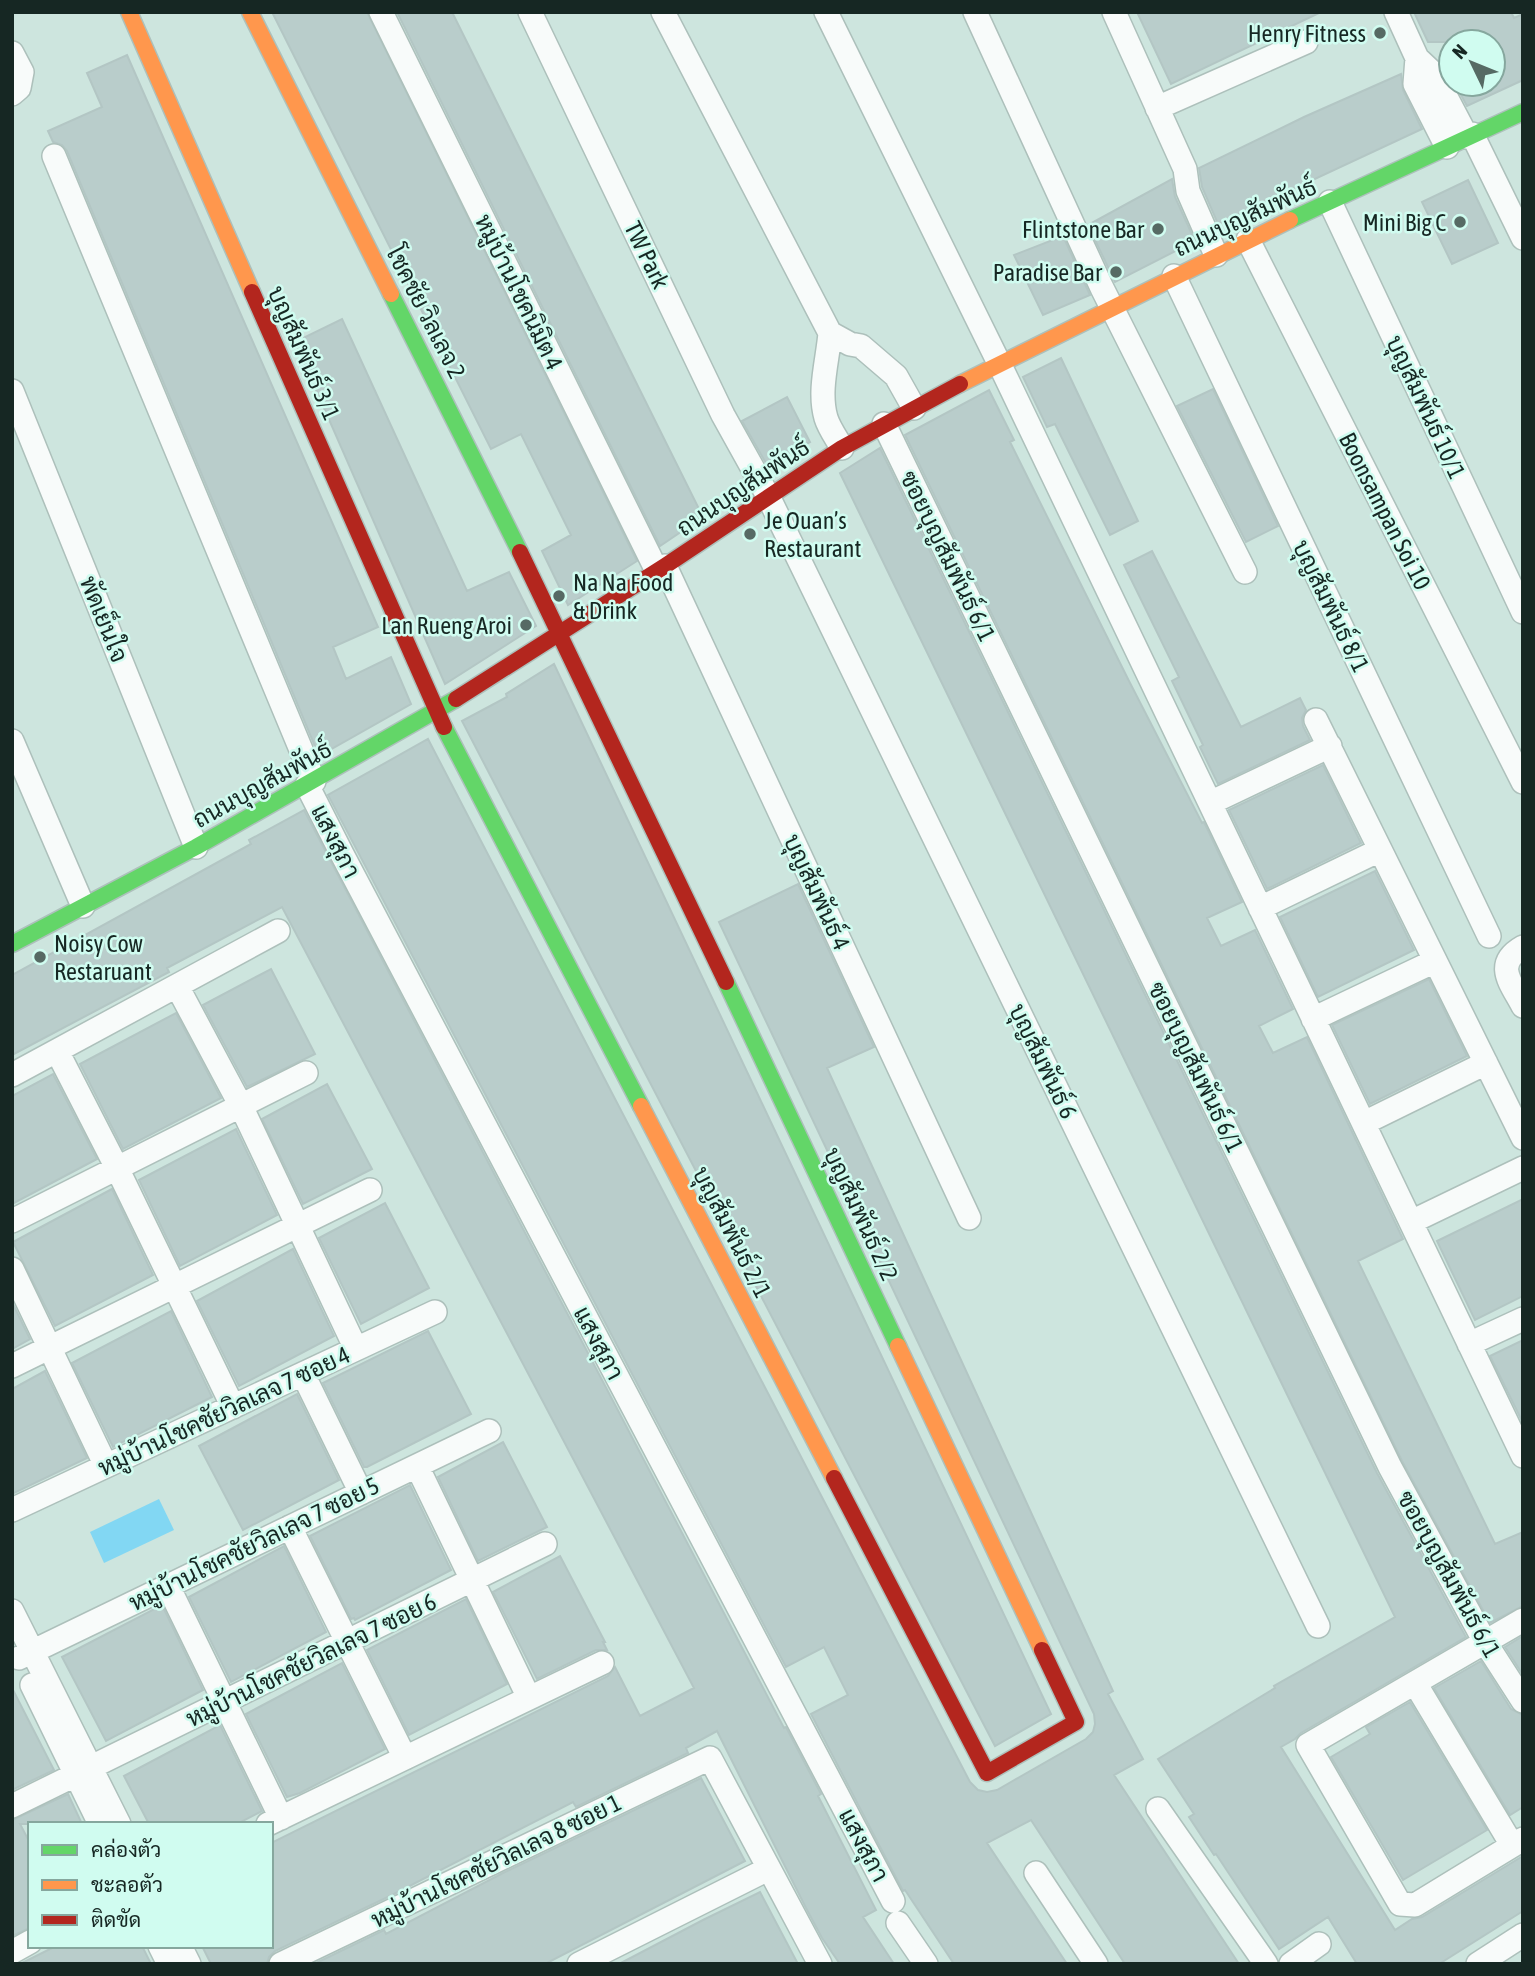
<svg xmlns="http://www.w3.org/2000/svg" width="1535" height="1976" font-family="'Asap Condensed',Sarabun,sans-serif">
  <rect width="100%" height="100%" fill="#cde5de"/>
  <!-- water -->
  <path fill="#82d7f3" d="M 159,1499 L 174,1530 L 104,1563 L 90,1532 Z"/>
  <!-- building -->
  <path fill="#b9cdcb" stroke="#b3c6c4" stroke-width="2" d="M 272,12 L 367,12 L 637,561 L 568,605 L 542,551 L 571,535 L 521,434 L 491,449 Z
    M 397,12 L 452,12 L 703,517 L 660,546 Z
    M 1137,12 L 1321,12 L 1171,84 Z
    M 1414,12 L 1511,12 L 1514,18 L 1523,14 L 1523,80 L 1467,106 L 1455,84 L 1493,84 L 1493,42 L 1428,42 Z
    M 127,55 L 378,627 L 333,647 L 346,679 L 391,657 L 411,704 L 319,756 L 67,151 L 62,145 L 53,142 L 48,131 L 102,107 L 87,73 Z
    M 1401,74 L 1403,90 L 1422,129 L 1218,224 L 1202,187 L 1199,168 L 1304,117 Z
    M 1172,179 L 1175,197 L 1195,241 L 1115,282 L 1088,225 Z
    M 1468,180 L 1498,243 L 1452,264 L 1422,202 Z
    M 1063,236 L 1090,295 L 1043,315 L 1014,255 Z
    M 342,319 L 467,591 L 509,572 L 536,626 L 445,684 L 295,342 Z
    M 1061,358 L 1138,521 L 1110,535 L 1055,424 L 1047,427 L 1023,377 Z
    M 1213,389 L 1278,526 L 1246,542 L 1177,406 Z
    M 989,390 L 1014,440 L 1010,442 L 1129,681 L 1202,823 L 1204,822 L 1242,902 L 1207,918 L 1221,946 L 1255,930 L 1293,1009 L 1259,1026 L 1273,1053 L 1307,1037 L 1403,1239 L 1358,1261 L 1495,1544 L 1523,1532 L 1523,1606 L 1490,1623 L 1402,1461 L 905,435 Z
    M 787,397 L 810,442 L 767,465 L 742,421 Z
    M 880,448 L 1377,1473 L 1466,1637 L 1301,1733 L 1295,1739 L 1281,1747 L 1395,1930 L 1412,1919 L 1422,1917 L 1523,1856 L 1523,1911 L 1439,1964 L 1357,1964 L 1328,1917 L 1279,1949 L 1216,1854 L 1214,1855 L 1189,1817 L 1194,1814 L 1158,1759 L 1275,1688 L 1274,1686 L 1395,1617 L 840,473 Z
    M 1152,551 L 1241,727 L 1300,698 L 1306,710 L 1302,718 L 1303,726 L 1310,740 L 1218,784 L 1200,747 L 1203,745 L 1172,681 L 1179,677 L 1124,565 Z
    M 554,664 L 1051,1714 L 995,1746 L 462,721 L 507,697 L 506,694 Z
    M 428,739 L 970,1782 L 978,1790 L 987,1792 L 997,1790 L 1086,1739 L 1093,1732 L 1095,1724 L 1094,1714 L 719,922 L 798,884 L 874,1047 L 827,1068 L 1113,1691 L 1108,1694 L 1143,1759 L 1114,1775 L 1239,1964 L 1125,1964 L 1031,1820 L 987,1843 L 1067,1964 L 954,1964 L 905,1890 L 903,1891 L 811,1714 L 848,1695 L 824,1647 L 786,1667 L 328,795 Z
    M 1323,765 L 1361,843 L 1267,889 L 1229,810 Z
    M 304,810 L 784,1728 L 786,1727 L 821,1794 L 818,1796 L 876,1910 L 863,1917 L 894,1964 L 840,1964 L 822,1938 L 806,1908 L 717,1731 L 686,1748 L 688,1753 L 576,1807 L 573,1802 L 392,1895 L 275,1951 L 269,1957 L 267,1964 L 211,1964 L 202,1946 L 271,1946 L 271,1843 L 608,1676 L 615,1667 L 640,1716 L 694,1688 L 282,907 L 167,968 L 169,972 L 12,1055 L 12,975 L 251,844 L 249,840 Z
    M 1375,871 L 1414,950 L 1318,997 L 1280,917 Z
    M 271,969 L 315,1054 L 247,1087 L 203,1005 Z
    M 1429,979 L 1467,1056 L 1370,1104 L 1332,1025 Z
    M 176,1013 L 221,1098 L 123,1149 L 80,1064 Z
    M 53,1074 L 97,1159 L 12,1204 L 12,1096 Z
    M 327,1084 L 372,1169 L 303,1204 L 262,1119 Z
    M 236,1129 L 277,1215 L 180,1266 L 139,1180 Z
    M 112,1189 L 153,1275 L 55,1326 L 13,1242 Z
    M 1523,1199 L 1523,1296 L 1475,1320 L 1437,1241 Z
    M 385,1203 L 429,1288 L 361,1324 L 319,1238 Z
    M 293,1249 L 334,1336 L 239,1386 L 197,1301 Z
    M 12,1302 L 30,1339 L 12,1349 Z
    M 171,1311 L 212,1397 L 113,1447 L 72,1363 Z
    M 428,1331 L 471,1414 L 367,1467 L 364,1467 L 323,1383 Z
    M 1523,1340 L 1523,1423 L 1490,1356 Z
    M 45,1371 L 87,1458 L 12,1494 L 12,1389 Z
    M 297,1394 L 339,1480 L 243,1530 L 199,1446 Z
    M 503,1442 L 547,1527 L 478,1561 L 438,1477 Z
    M 410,1485 L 451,1570 L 355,1620 L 354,1618 L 351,1619 L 310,1536 Z
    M 284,1546 L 326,1632 L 231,1682 L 189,1597 Z
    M 560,1556 L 605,1642 L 603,1642 L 607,1650 L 596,1650 L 537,1679 L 493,1592 Z
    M 466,1599 L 507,1684 L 409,1735 L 367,1650 Z
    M 162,1605 L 203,1690 L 106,1741 L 62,1657 Z
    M 1523,1636 L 1523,1675 L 1505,1647 Z
    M 1481,1661 L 1511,1709 L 1523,1715 L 1523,1807 L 1510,1815 L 1434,1688 Z
    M 342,1663 L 385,1749 L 300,1793 L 287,1797 L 246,1714 Z
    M 12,1688 L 54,1770 L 12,1790 Z
    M 1410,1702 L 1487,1830 L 1403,1880 L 1331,1757 L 1370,1734 L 1366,1727 Z
    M 220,1725 L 262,1811 L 237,1824 L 149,1824 L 124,1776 Z
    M 701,1778 L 745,1861 L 545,1964 L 314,1964 L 384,1930 L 386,1934 L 503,1873 Z
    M 68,1794 L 82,1824 L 20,1824 L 30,1843 L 30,1928 L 12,1936 L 12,1820 Z
    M 760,1892 L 798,1964 L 619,1964 L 703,1920 Z
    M 56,1946 L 142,1946 L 151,1964 L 20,1964 Z"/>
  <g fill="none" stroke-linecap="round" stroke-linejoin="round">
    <defs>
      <path id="street" d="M 381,12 L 657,571
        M 530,12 L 723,415 L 768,496 L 1318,1626
        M 663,12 L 830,333 L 850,344 L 861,346 L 896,376 L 914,408
        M 826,12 L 999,363 L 1523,1456
        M 975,12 L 1102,288 L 1245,572
        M 1114,12 L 1185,169 L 1188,191 L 1216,255
        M 1396,12 L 1417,58 L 1434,74 L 1467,137
        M 12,53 L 22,72
        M 1417,58 L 1415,84 L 1447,147
        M 12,94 L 19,88 L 22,72
        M 1157,108 L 1306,42
        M 1472,134 L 1523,238
        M 54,156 L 314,781
        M 1330,202 L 1523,612
        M 1248,240 L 1523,782
        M 1174,276 L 1489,936
        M 830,333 C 828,359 818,391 826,418 C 829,428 837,439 842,448
        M 12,391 L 196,847
        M 884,424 L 1390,1467 L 1485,1642 L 1523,1701
        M 665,566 L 969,1218
        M 1316,720 L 1523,1138
        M 12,741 L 83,906
        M 307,785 L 342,854 L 893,1901
        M 1210,803 L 1330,746
        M 1260,908 L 1380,850
        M 1523,947 C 1493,964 1511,983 1523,1006
        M 177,986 L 241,1106 L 356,1349
        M 1313,1019 L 1435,961
        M 57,1051 L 117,1168 L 233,1407
        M 12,1075 L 278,931
        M 1364,1123 L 1486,1063
        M 12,1221 L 306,1073
        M 1411,1222 L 1523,1168
        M 12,1269 L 106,1466
        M 1469,1344 L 1523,1319
        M 12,1366 L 370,1190
        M 303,1374 L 361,1493
        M 417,1466 L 529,1698
        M 12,1510 L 435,1312
        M 290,1527 L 405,1758
        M 168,1586 L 281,1818
        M 12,1611 L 119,1824
        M 1523,1620 L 1308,1745 L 1400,1904 L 1415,1905 L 1523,1839
        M 19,1658 L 489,1431
        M 1415,1683 L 1512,1845
        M 32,1685 L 100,1824
        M 12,1806 L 545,1544
        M 1158,1809 L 1266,1964
        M 268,1824 L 602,1663
        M 1036,1873 L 1096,1964
        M 898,1923 L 926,1964
        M 160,1946 L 169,1964
        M 180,1946 L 189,1964
        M 12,1952 L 30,1942
        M 281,1964 L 710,1758 L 820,1964
        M 579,1964 L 768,1869
        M 1291,1964 L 1319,1944
        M 1478,1964 L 1523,1935"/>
      <path id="fast" d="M 1290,220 L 1523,112
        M 391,294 L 520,552
        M 444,727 L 641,1106
        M 12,944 L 196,847 L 456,699
        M 726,982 L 898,1346"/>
      <path id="slow" d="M 129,12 L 252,292
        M 250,12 L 391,294
        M 960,384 L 1290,220
        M 641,1106 L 834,1478
        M 898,1346 L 1042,1650"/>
      <path id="jam" d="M 252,292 L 444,727
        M 520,552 L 726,982
        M 456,699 L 665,566 L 842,448 L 960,384
        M 834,1478 L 987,1773 L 1076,1722 L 1042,1650"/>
    </defs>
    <!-- street casing -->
    <use href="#street" stroke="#adc0bb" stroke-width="26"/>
    <!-- fast casing -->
    <use href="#fast" stroke="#adc0bb" stroke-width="19"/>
    <!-- slow casing -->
    <use href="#slow" stroke="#adc0bb" stroke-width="19"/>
    <!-- jam casing -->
    <use href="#jam" stroke="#adc0bb" stroke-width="19"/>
    <!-- street -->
    <use href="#street" stroke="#f8fbfa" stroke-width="23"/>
    <!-- fast -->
    <use href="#fast" stroke="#63d668" stroke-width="16"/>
    <!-- slow -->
    <use href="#slow" stroke="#ff974d" stroke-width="16"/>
    <!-- jam -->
    <use href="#jam" stroke="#b3261e" stroke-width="16"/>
  </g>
  <!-- markers -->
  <g fill="#566a64" stroke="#d0fcf0" stroke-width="2.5">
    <circle cx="1380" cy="33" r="7"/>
    <circle cx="1460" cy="222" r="7"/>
    <circle cx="1158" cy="229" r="7"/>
    <circle cx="1116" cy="272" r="7"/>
    <circle cx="750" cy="534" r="7"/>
    <circle cx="559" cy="596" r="7"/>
    <circle cx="526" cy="625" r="7"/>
    <circle cx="40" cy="957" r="7"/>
  </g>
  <g text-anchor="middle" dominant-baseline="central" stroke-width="5" stroke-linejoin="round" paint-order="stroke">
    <!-- poi labels -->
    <g font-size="24" fill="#162723" stroke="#d0fcf0" text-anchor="end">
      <text x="1366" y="33">Henry Fitness</text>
      <text x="1446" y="222">Mini Big C</text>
      <text x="1144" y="229">Flintstone Bar</text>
      <text x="1102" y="272">Paradise Bar</text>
      <text x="764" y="520" text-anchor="start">Je Ouan’s<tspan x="764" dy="28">Restaurant</tspan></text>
      <text x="573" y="582" text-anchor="start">Na Na Food<tspan x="573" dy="28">&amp; Drink</tspan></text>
      <text x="512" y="625">Lan Rueng Aroi</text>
      <text x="54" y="943" text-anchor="start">Noisy Cow<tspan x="54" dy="28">Restaruant</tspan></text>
    </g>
    <!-- street labels -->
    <g font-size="24" fill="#162723" stroke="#d0fcf0">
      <text transform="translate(1245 217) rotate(-25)">ถนนบุญสัมพันธ์</text>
      <text transform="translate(647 255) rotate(64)">TW Park</text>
      <text transform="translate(519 292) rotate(64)">หมู่บ้านโชคนิมิต 4</text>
      <text transform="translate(426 312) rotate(63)">โชคชัย วิลเลจ 2</text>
      <text transform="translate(304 353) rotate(66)">บุญสัมพันธ์ 3/1</text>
      <text transform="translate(1426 407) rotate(65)">บุญสัมพันธ์ 10/1</text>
      <text transform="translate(743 487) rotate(-34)">ถนนบุญสัมพันธ์</text>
      <text transform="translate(1385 511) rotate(63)">Boonsampan Soi 10</text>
      <text transform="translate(948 556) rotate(64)">ซอยบุญสัมพันธ์ 6/1</text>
      <text transform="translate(1331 606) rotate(64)">บุญสัมพันธ์ 8/1</text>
      <text transform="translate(104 619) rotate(68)">พัดเย็นใจ</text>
      <text transform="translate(262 784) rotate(-29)">ถนนบุญสัมพันธ์</text>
      <text transform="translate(336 841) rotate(63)">แสงสุภา</text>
      <text transform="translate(817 892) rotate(65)">บุญสัมพันธ์ 4</text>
      <text transform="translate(1043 1061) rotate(64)">บุญสัมพันธ์ 6</text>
      <text transform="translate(1196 1067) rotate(64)">ซอยบุญสัมพันธ์ 6/1</text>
      <text transform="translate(861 1214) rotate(65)">บุญสัมพันธ์ 2/2</text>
      <text transform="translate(732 1232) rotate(63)">บุญสัมพันธ์ 2/1</text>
      <text transform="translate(599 1343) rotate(62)">แสงสุภา</text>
      <text transform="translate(224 1411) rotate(-25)">หมู่บ้านโชคชัยวิลเลจ 7 ซอย 4</text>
      <text transform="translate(254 1544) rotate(-26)">หมู่บ้านโชคชัยวิลเลจ 7 ซอย 5</text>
      <text transform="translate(1449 1574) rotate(61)">ซอยบุญสัมพันธ์ 6/1</text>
      <text transform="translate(311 1660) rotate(-26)">หมู่บ้านโชคชัยวิลเลจ 7 ซอย 6</text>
      <text transform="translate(864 1845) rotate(62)">แสงสุภา</text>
      <text transform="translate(496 1861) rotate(-26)">หมู่บ้านโชคชัยวิลเลจ 8 ซอย 1</text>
    </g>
  </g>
  <!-- border -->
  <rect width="1535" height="1976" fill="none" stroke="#162723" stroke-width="28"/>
  <!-- legend -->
  <rect x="28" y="1822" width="245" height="126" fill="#d0fcf0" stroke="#86a79e" stroke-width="2"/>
  <rect x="42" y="1845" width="35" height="10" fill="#63d668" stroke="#86a79e" stroke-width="2"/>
  <text x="91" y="1857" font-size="21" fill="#162723">คล่องตัว</text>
  <rect x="42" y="1880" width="35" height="10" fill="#ff974d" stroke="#86a79e" stroke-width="2"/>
  <text x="91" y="1892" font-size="21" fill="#162723">ชะลอตัว</text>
  <rect x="42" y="1915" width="35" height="10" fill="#b3261e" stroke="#86a79e" stroke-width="2"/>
  <text x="91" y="1927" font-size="21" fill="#162723">ติดขัด</text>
  <!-- north arrow -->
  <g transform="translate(1472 63) rotate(313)"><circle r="33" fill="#d0fcf0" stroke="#86a79e" stroke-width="2"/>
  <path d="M0-5L12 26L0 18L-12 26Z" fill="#566a64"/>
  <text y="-10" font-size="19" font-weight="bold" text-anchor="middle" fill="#162723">N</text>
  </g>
</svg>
